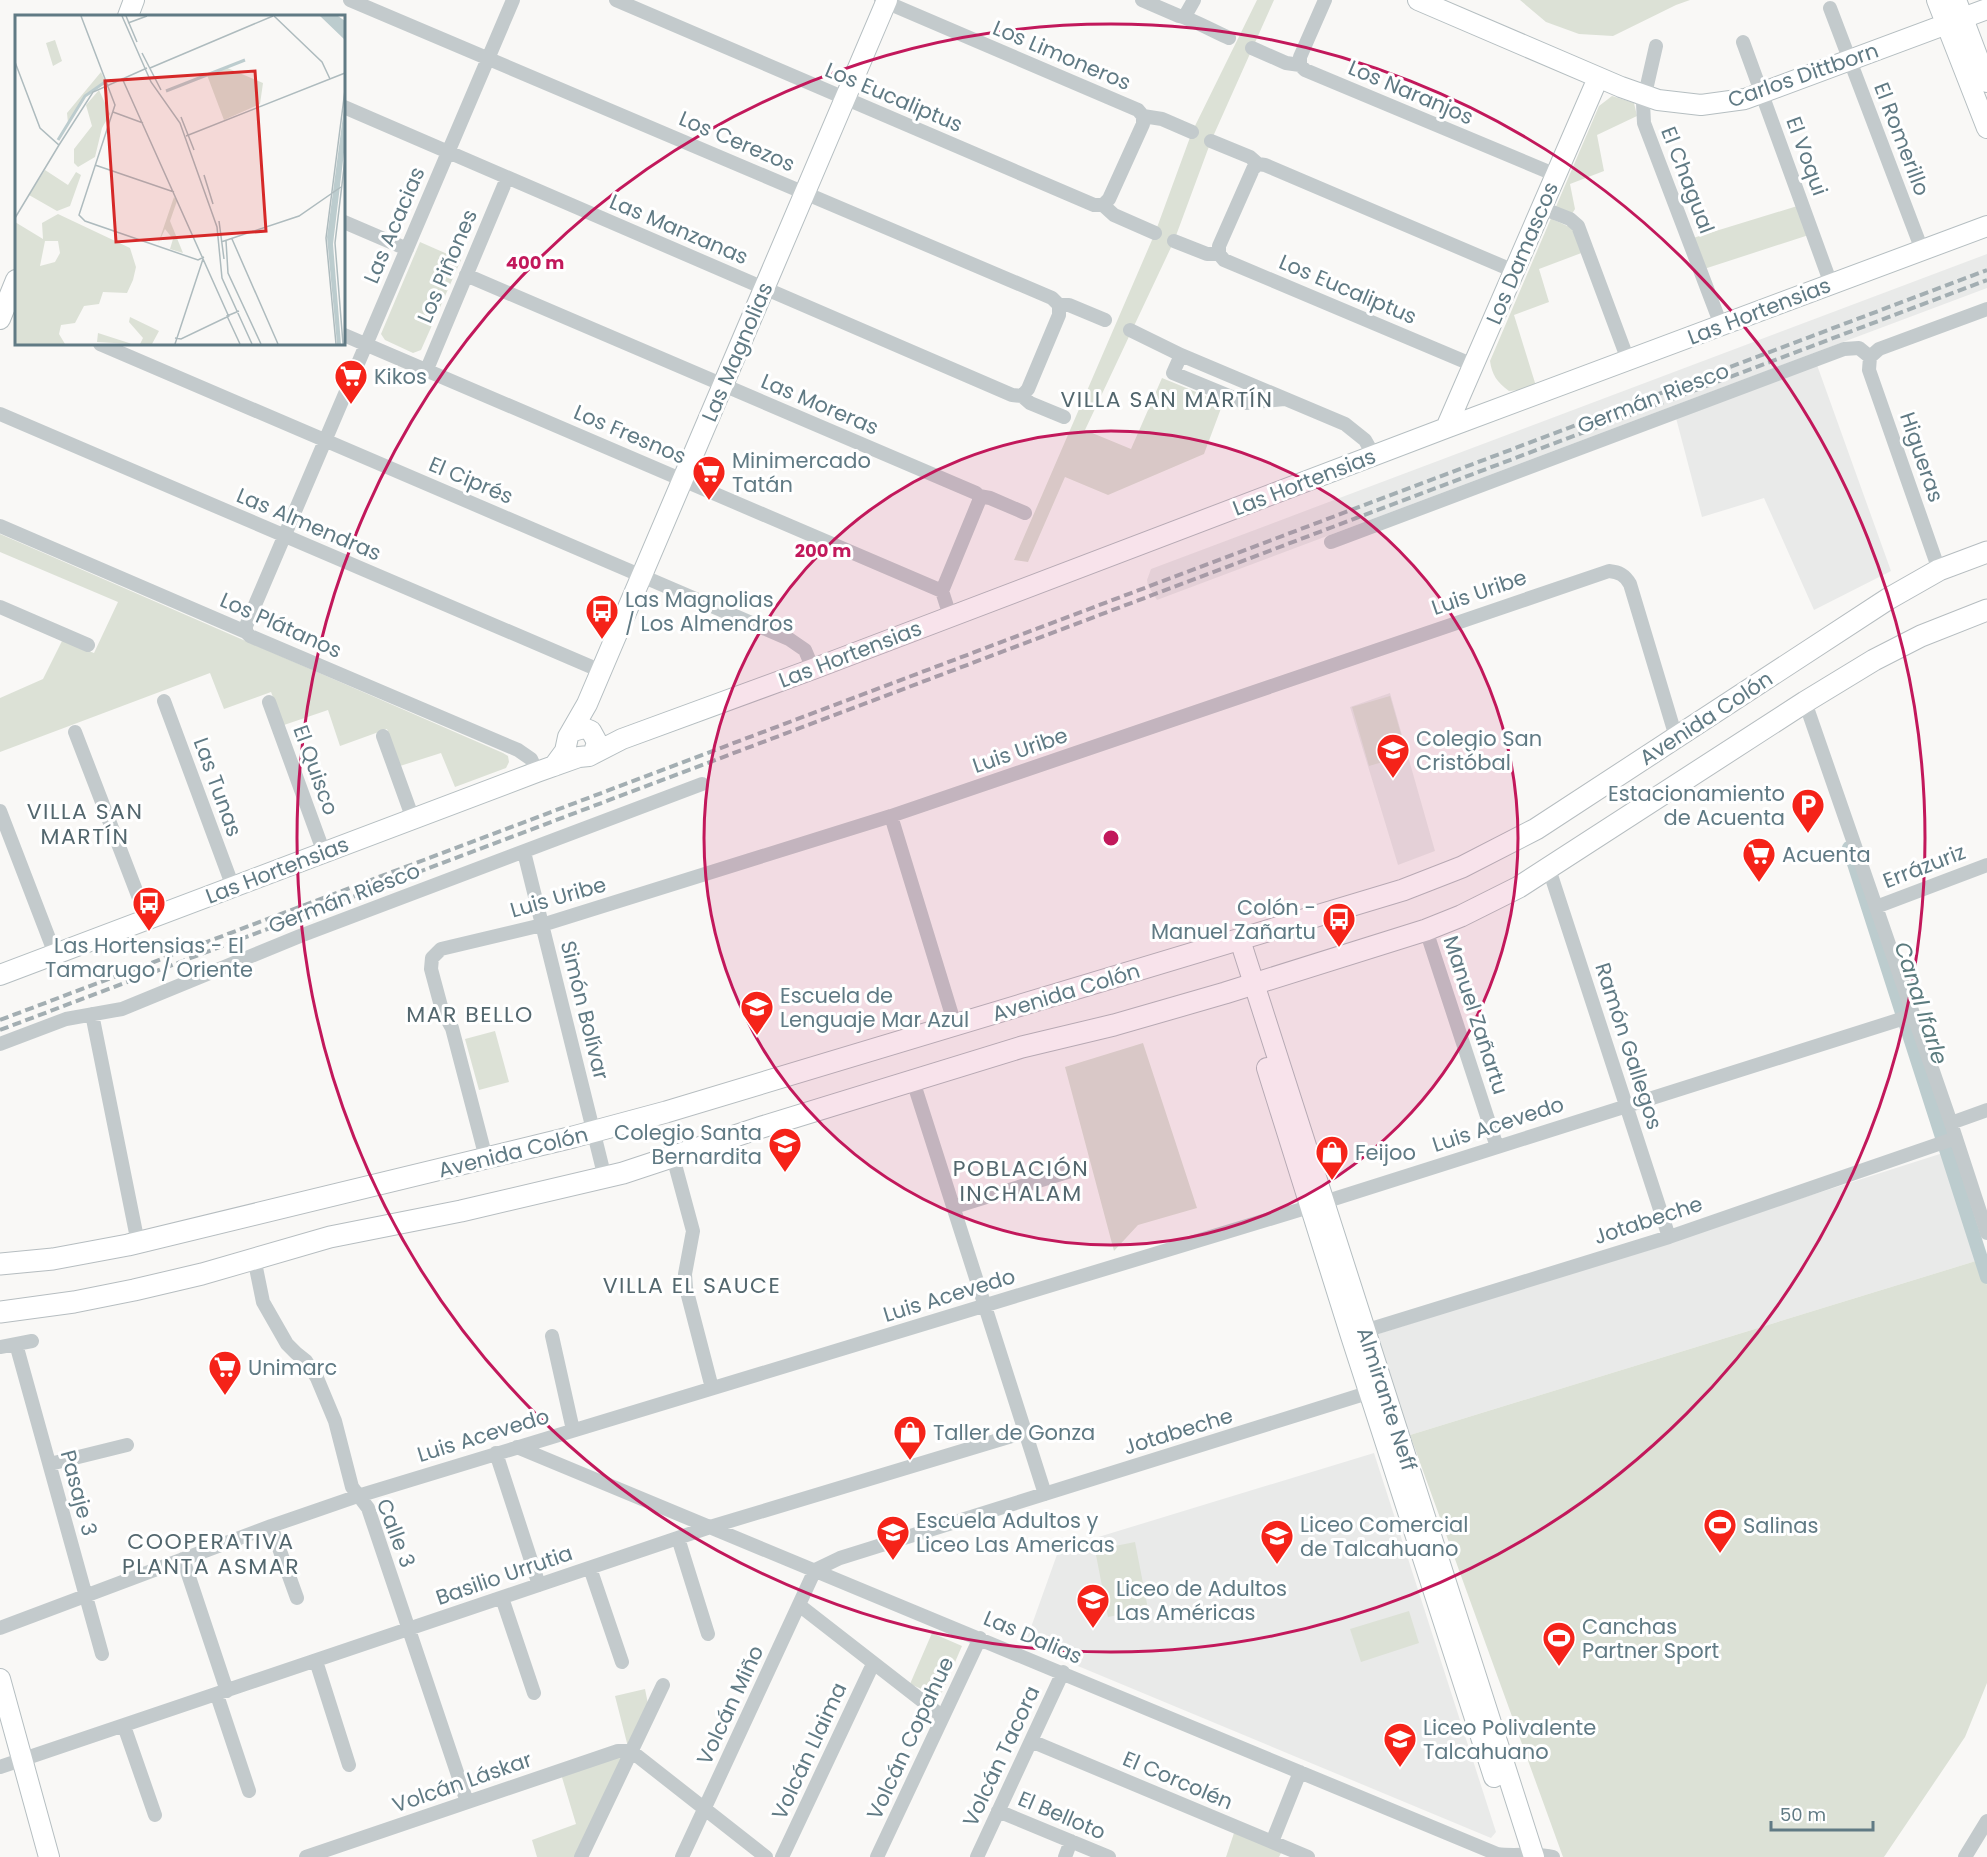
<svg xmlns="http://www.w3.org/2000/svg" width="1987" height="1857" font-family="Poppins,sans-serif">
  <rect width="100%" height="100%" fill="#f9f8f6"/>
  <!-- built -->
  <path fill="#e9eae9" d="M 1987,254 L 1987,288 L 1157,600 L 1148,586 L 1147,580 L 1151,569 Z
    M 1817,365 L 1891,571 L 1814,610 L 1764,498 L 1702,517 L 1676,418 Z
    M 1390,693 L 1435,851 L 1398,865 L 1350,707 Z
    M 1946,1152 L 1979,1260 L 1410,1435 L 1375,1335 Z
    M 1374,1453 L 1496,1832 L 1491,1838 L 1025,1644 L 1059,1549 Z"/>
  <!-- green -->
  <path fill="#dce1d6" d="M 1257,0 L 1274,0 L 1211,141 L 1174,241 L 1085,430 L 1131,449 L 1162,378 L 1223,403 L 1204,454 L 1108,495 L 1065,477 L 1028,562 L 1014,560 L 1155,233 L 1192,132 Z
    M 1520,0 L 1690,0 L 1676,5 L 1613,36 L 1579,34 L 1546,22 Z
    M 1612,96 L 1634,103 L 1637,116 L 1597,135 L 1604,171 L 1570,184 L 1575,209 L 1570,217 L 1554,220 L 1572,228 L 1584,252 L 1539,269 L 1549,302 L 1514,315 L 1536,386 L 1530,389 L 1509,391 C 1497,382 1492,375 1490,361 L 1599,106 Z
    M 1807,203 L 1818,232 L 1704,269 L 1693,238 Z
    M 420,242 L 461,260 L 421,350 L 413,353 L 385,340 L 381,334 Z
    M 0,534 L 503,753 L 508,756 L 509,762 L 506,768 L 455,787 L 441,753 L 400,766 L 387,729 L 340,746 L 328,710 L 284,725 L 271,692 L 224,709 L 210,673 L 0,752 L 0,698 L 43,679 L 62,641 L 94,653 L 118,602 L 0,552 Z
    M 1390,696 L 1407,755 L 1369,766 L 1352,707 Z
    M 495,1031 L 509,1082 L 479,1090 L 465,1039 Z
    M 1143,1043 L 1197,1208 L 1138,1225 L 1114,1251 L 1065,1067 Z
    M 1979,1260 L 1987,1285 L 1987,1683 L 1965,1737 L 1884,1857 L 1563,1857 L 1410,1435 Z
    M 1135,1542 L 1148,1609 L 1108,1617 L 1095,1550 Z
    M 1409,1611 L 1419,1643 L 1361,1662 L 1350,1629 Z
    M 932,1633 L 962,1646 L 940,1697 L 910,1684 Z
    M 645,1689 L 649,1709 L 628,1747 L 615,1696 Z
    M 624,1753 L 577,1857 L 537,1857 L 532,1840 L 576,1824 L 561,1774 Z
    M 1234,1833 L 1282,1851 L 1279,1857 L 1226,1857 Z"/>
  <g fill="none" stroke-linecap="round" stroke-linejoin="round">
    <!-- canal -->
    <path stroke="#bcccce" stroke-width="14" d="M 1849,848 L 1987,1277"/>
    <defs>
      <path id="secondary" d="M 1418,0 L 1621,87 L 1658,100 L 1701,105 L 1745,99 L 1987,9
        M 1937,0 L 1987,128
        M 1956,0 L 1987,82
        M 128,16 L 134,0
        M 0,319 L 16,280
        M 1446,428 L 1598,78
        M 573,731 L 584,728 L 591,731 L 597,742 L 594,752
        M 554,766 L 565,751 L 568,737 L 587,704 L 887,0
        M 1240,940 L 1534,1857
        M 0,975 L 537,772 L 579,757 L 589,756 L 622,739 L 813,669 L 1446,428 L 1987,226
        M 1267,1068 L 1351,1336 L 1494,1777
        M 0,1679 L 49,1857"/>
      <path id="primary" d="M 0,1264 L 53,1259 L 128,1245 L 573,1137 L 666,1112 L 1403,890 L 1462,867 L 1536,829 L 1888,599 L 1939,570 L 1987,552
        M 0,1312 L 74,1302 L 134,1290 L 202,1274 L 330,1237 L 461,1211 L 623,1173 L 762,1127 L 1022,1047 L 1114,1025 L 1225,993 L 1426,930 L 1461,916 L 1519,887 L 1805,702 L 1874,660 L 1921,636 L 1987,610"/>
    </defs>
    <!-- secondary casing -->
    <use href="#secondary" stroke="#b5bec1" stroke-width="22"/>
    <!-- primary casing -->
    <use href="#primary" stroke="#b6bdc0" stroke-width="23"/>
    <!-- street -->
    <path stroke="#c3cacc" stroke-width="14" d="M 350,0 L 1052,298 L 1059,305 L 1069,305 L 1105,320
      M 616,0 L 1094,205 L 1103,205 L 1114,215 L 1155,233
      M 881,0 L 1138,110 L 1143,116 L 1162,119 L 1192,132
      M 1142,0 L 1179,16 C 1188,17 1217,33 1229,38
      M 1830,8 L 1922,250
      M 1185,16 L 1194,0
      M 1743,42 L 1831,284
      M 1656,46 L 1643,103 L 1644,123 L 1721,325
      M 1252,48 L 1286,63 L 1300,65 L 1305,70 L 1556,175
      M 1300,65 L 1300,57 L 1325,0
      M 344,107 L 1012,395 L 1022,396 L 1030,403 L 1064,417
      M 1211,141 L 1250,157 L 1258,164 L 1265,165 L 1514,271
      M 1103,205 L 1109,199 L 1143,124 L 1143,116
      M 1542,208 L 1570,219 L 1578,226 L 1628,360
      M 344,222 L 407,249
      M 1174,241 L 1207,254 L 1219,254 L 1224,260 L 1473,365
      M 1219,254 L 1219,246 L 1253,169 L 1258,164
      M 466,275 L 976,493 L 979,496 L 990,498 L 1025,513
      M 1130,330 L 1181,355 L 1345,424 L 1365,440 L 1374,456
      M 344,335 L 942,591 L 950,616
      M 100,344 L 789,639 L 805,650 L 813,669
      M 1181,355 L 1173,373 L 1246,403 L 1284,399
      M 1870,357 L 1869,370 L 1939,570
      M 1870,357 L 1879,349 L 1987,309
      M 427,369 L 505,183 L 508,180
      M 1022,396 L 1028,389 L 1059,315 L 1059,305
      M 0,414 L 601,671
      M 0,526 L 246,632 L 250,636 L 518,750 L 531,759 L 537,772
      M 1331,542 L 1844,349 L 1859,348 L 1870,357
      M 942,591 L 979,501 L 979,496
      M 0,607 L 88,645
      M 246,632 L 246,626 L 513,0
      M 164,701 L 233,887
      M 269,702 L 324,853
      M 1805,702 L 1951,1123 L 1987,1233
      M 75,732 L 147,919
      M 383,736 L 413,819
      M 0,811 L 55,954
      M 891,816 L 955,1025
      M 524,852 L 605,1178
      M 1549,869 L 1669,1237
      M 1876,907 L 1987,865
      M 1426,930 L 1497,1147
      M 92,1014 L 138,1243
      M 0,1044 L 66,1019 L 122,1009 L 300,936 L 702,784
      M 913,1081 L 1045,1494
      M 1951,1123 L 1987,1110
      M 673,1157 L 693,1231 L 685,1274 L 686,1288 L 712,1388
      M 486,1158 L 452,1028 L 442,1010 L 431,969 L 432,958 L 441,949 L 542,925 L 891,816 L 1609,571 C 1619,572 1625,575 1630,584 L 1676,737
      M 954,1207 L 1077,1169
      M 254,1258 L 263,1302 L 287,1344 L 296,1353 L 306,1361 L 317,1378 L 335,1421 L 352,1487 L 368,1508 L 467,1802
      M 1358,1333 L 1669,1237 L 1956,1138
      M 552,1336 L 573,1430
      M 16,1344 L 102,1654
      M 0,1347 L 32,1341
      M 517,1447 L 1497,1854 C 1516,1857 1535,1852 1553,1857
      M 496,1453 L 539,1585
      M 50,1464 L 127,1445
      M 271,1526 L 297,1598
      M 678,1538 L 708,1634
      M 183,1559 L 227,1691
      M 590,1568 L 622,1662
      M 502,1598 L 534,1693
      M 799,1605 L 943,1717
      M 0,1628 L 271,1526 L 358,1496 L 1299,1210 L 1914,1015
      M 316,1661 L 349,1765
      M 217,1695 L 249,1791
      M 124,1726 L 155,1815
      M 1031,1741 L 1308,1857
      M 0,1767 L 710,1527 L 1025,1432
      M 998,1811 L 1109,1857
      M 1272,1842 L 1300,1772
      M 306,1857 L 618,1751 L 631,1751 L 766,1857
      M 581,1857 L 663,1685
      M 682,1857 L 815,1570 L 840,1558 L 1377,1390
      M 782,1857 L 873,1664
      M 877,1857 L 980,1638
      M 977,1857 L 1063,1672
      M 1065,1857 L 1071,1841
      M 1965,1857 L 1987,1821"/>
    <!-- secondary -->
    <use href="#secondary" stroke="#fff" stroke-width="20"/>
    <!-- primary -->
    <use href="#primary" stroke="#fff" stroke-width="21"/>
    <!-- rail -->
    <path stroke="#a3aeb2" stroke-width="4" stroke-dasharray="9 4.5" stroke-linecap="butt" d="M 0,1020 L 1987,270
      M 0,1030 L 1987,280"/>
  </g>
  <!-- distance rings -->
  <circle cx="1111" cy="838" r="407" fill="#c2185b" fill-opacity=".12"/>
  <g fill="none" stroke="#c2185b" stroke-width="3">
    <circle cx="1111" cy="838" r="407"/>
    <circle cx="1111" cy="838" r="814"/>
  </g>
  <!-- icons -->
  <defs>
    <symbol id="supermarket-pin" viewBox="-11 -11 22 30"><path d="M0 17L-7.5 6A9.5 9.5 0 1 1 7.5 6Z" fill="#f52319" stroke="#fff"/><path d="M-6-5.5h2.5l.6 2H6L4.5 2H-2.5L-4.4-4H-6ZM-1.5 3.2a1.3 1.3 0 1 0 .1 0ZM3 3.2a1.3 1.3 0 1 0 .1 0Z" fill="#fff"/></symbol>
    <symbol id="bus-pin" viewBox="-11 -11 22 30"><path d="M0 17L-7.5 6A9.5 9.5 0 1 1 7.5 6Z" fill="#f52319" stroke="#fff"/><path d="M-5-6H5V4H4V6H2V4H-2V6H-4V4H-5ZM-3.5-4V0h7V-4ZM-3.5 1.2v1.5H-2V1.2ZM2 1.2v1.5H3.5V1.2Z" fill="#fff"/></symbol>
    <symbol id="school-pin" viewBox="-11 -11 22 30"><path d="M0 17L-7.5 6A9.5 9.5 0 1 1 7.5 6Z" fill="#f52319" stroke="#fff"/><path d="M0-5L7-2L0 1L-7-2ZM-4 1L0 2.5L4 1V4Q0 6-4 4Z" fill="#fff"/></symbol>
    <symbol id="parking-pin" viewBox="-11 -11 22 30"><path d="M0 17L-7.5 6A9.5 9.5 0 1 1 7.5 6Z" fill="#f52319" stroke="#fff"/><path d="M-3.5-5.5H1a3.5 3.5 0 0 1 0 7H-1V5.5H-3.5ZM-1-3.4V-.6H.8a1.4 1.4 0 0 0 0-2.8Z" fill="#fff"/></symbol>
    <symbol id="shop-pin" viewBox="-11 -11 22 30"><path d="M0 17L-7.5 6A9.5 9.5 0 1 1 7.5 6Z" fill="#f52319" stroke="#fff"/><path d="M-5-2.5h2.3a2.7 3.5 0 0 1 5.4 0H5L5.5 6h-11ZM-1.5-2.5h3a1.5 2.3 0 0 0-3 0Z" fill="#fff"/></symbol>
    <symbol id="stadium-pin" viewBox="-11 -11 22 30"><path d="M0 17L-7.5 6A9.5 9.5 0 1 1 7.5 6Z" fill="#f52319" stroke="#fff"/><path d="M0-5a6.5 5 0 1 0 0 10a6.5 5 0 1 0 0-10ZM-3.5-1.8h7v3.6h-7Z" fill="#fff"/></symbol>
  </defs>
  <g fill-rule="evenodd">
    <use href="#supermarket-pin" x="332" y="357" width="38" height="52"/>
    <use href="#supermarket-pin" x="690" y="453" width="38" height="52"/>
    <use href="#bus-pin" x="583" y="592" width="38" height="52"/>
    <use href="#school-pin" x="1374" y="731" width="38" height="52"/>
    <use href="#parking-pin" x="1789" y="786" width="38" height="52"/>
    <use href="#supermarket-pin" x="1740" y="835" width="38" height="52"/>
    <use href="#bus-pin" x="130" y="884" width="38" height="52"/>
    <use href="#bus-pin" x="1320" y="900" width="38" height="52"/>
    <use href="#school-pin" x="738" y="988" width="38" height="52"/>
    <use href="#school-pin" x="766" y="1125" width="38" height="52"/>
    <use href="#shop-pin" x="1313" y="1133" width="38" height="52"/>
    <use href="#supermarket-pin" x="206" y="1348" width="38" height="52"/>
    <use href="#shop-pin" x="891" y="1413" width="38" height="52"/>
    <use href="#stadium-pin" x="1701" y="1506" width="38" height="52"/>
    <use href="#school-pin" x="874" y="1513" width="38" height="52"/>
    <use href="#school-pin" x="1258" y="1517" width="38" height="52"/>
    <use href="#school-pin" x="1074" y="1581" width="38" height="52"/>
    <use href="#stadium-pin" x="1540" y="1619" width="38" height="52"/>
    <use href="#school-pin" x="1381" y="1720" width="38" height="52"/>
  </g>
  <g text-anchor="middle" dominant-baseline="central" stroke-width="6" stroke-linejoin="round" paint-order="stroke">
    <!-- street labels -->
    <g font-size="21" fill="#607a84" stroke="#fff">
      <text transform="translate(1062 55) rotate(23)">Los Limoneros</text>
      <text transform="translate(1803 75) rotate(-19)">Carlos Dittborn</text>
      <text transform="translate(1411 92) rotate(23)">Los Naranjos</text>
      <text transform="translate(894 97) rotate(23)">Los Eucaliptus</text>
      <text transform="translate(1902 139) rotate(69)">El Romerillo</text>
      <text transform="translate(737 141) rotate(23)">Los Cerezos</text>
      <text transform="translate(1807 156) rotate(70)">El Voqui</text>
      <text transform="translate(1688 180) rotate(69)">El Chagual</text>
      <text transform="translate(394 225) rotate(-67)">Las Acacias</text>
      <text transform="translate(679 229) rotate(23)">Las Manzanas</text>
      <text transform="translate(1522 253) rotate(-67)">Los Damascos</text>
      <text transform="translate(447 266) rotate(-67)">Los Piñones</text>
      <text transform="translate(1348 289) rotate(23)">Los Eucaliptus</text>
      <text transform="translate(1759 311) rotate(-21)">Las Hortensias</text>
      <text transform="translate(737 352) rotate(-67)">Las Magnolias</text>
      <text transform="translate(1653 398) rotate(-21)">Germán Riesco</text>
      <text transform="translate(820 404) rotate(23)">Las Moreras</text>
      <text transform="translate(630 434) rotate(23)">Los Fresnos</text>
      <text transform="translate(1922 457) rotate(71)">Higueras</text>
      <text transform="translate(471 480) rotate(23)">El Ciprés</text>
      <text transform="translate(1304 482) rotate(-21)">Las Hortensias</text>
      <text transform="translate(309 524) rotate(23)">Las Almendras</text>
      <text transform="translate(1479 592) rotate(-19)">Luis Uribe</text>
      <text transform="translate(281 625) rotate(24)">Los Plátanos</text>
      <text transform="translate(850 654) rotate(-21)">Las Hortensias</text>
      <text transform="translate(1706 718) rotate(-33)">Avenida Colón</text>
      <text transform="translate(1020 750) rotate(-19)">Luis Uribe</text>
      <text transform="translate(316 770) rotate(70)">El Quisco</text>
      <text transform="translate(218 787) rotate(70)">Las Tunas</text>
      <text transform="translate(1924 866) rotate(-21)">Errázuriz</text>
      <text transform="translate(277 870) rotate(-21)">Las Hortensias</text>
      <text transform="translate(558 897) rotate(-16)">Luis Uribe</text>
      <text transform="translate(344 898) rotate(-21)">Germán Riesco</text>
      <text transform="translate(1066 992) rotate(-17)">Avenida Colón</text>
      <text transform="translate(585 1010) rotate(76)">Simón Bolívar</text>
      <text transform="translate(1476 1015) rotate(72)">Manuel Zañartu</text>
      <text transform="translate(1629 1046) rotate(72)">Ramón Gallegos</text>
      <text transform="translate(1498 1124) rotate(-18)">Luis Acevedo</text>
      <text transform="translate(513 1152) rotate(-14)">Avenida Colón</text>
      <text transform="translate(1648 1220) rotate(-18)">Jotabeche</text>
      <text transform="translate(949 1295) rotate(-17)">Luis Acevedo</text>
      <text transform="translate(1387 1399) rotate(72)">Almirante Neff</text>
      <text transform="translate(1178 1431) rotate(-17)">Jotabeche</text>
      <text transform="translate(483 1435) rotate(-17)">Luis Acevedo</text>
      <text transform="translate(79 1493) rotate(75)">Pasaje 3</text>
      <text transform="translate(396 1533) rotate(69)">Calle 3</text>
      <text transform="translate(504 1575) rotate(-19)">Basilio Urrutia</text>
      <text transform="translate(1033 1637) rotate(23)">Las Dalias</text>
      <text transform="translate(730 1705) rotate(-65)">Volcán Miño</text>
      <text transform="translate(910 1738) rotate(-65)">Volcán Copahue</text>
      <text transform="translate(809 1751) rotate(-65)">Volcán Llaima</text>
      <text transform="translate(1001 1756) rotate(-65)">Volcán Tacora</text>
      <text transform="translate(1178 1780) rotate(23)">El Corcolén</text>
      <text transform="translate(462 1782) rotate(-19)">Volcán Láskar</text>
      <text transform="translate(1062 1815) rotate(23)">El Belloto</text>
    </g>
    <!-- poi labels -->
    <g font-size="21" fill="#607a84" stroke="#fff" text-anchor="start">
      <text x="374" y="376">Kikos</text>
      <text x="732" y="460">Minimercado<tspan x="732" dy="24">Tatán</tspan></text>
      <text x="625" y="599">Las Magnolias<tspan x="625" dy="24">/ Los Almendros</tspan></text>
      <text x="1416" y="738">Colegio San<tspan x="1416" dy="24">Cristóbal</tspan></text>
      <text x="1785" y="793" text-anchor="end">Estacionamiento<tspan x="1785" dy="24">de Acuenta</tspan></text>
      <text x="1782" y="854">Acuenta</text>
      <text x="1316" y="907" text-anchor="end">Colón -<tspan x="1316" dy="24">Manuel Zañartu</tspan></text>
      <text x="149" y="945" text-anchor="middle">Las Hortensias - El<tspan x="149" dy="24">Tamarugo / Oriente</tspan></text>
      <text x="780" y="995">Escuela de<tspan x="780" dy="24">Lenguaje Mar Azul</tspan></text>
      <text x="762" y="1132" text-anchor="end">Colegio Santa<tspan x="762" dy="24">Bernardita</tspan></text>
      <text x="1355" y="1152">Feijoo</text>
      <text x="248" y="1367">Unimarc</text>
      <text x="933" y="1432">Taller de Gonza</text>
      <text x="916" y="1520">Escuela Adultos y<tspan x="916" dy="24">Liceo Las Americas</tspan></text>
      <text x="1300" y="1524">Liceo Comercial<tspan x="1300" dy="24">de Talcahuano</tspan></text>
      <text x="1743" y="1525">Salinas</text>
      <text x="1116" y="1588">Liceo de Adultos<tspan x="1116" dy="24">Las Américas</tspan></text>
      <text x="1582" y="1626">Canchas<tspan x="1582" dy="24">Partner Sport</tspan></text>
      <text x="1423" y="1727">Liceo Polivalente<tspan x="1423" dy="24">Talcahuano</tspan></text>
    </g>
    <!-- neighbourhood labels -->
    <g font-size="22" letter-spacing="1.5" fill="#53676e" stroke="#fff">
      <text x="1167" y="399">VILLA SAN MARTÍN</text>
      <text x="85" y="811">VILLA SAN<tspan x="85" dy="25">MARTÍN</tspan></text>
      <text x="470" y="1014">MAR BELLO</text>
      <text x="1021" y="1168">POBLACIÓN<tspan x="1021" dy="25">INCHALAM</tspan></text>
      <text x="692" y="1285">VILLA EL SAUCE</text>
      <text x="211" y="1541">COOPERATIVA<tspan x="211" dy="25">PLANTA ASMAR</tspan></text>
    </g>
    <!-- water labels -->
    <g font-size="22" font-style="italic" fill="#5b7b7e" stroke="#fff">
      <text transform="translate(1921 1003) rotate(72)">Canal Ifarle</text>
    </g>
  </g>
  <!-- overview -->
  <g transform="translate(15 15)">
    <rect width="330" height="330" fill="#f9f8f6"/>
    <path d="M 40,25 L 47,46 L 38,51 L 31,28 ZM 210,52 L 248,68 L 245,89 L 209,105 L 192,60 ZM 86,57 L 90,66 L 71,79 L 53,108 L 52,98 ZM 84,75 L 95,99 L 87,113 L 80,142 L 63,152 L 59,148 L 59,134 L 77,111 L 71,90 ZM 30,155 L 53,170 L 61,157 L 66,160 L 55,191 L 42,196 L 14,180 ZM 159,182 L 162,186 L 155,206 L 168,238 L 155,234 L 158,224 L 150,214 L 143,229 ZM 43,199 L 115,233 L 121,252 L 118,265 L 112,278 L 88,277 L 84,289 L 69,291 L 60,308 L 46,310 L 44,319 L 50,329 L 0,329 L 0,207 L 28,224 L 27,208 ZM 30,226 L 43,226 L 45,238 L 40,247 L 25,251 ZM 115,302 L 144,316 L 137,329 L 125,329 L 128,323 L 114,307 ZM 83,318 L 114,328 L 116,329 L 82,327 Z" fill="#dce1d6" fill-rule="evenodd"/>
    <path d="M 305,1 L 323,1 L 330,6 L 330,25 ZM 330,86 L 330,129 L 318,229 L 326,329 L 322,329 L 312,222 Z" fill="#bcccce"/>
    <path fill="none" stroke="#bcccce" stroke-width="3" d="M 151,76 L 230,45M 43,125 L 70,81 L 90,67"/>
    <path fill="none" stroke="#aebbbe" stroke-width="1.5" d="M 66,1 L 100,90 L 64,200 L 70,206 L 183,245 L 189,242M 107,1 L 136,67 L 165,108 L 202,212 L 207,263 L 237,329M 111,1 L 122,27M 259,1 L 307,47 L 315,64M 113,8 L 132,1M 127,38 L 146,75M 0,47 L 25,113 L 44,130 L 78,77 L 132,53M 135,53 L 258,1M 107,63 L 214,302M 98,97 L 128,108M 166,102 L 179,135M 171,121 L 330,58M 80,150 L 159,177M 189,160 L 198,189M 0,203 L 44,130M 204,206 L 209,244M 217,224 L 263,329M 211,226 L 213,258 L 246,329M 206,227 L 284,201 L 326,172M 224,296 L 212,301 L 225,329M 160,323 L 166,324 L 214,301M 160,329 L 188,244M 321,329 L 311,223 L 330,75M 328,329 L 320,228 L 330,144"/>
    <path fill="#d62828" fill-opacity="0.15" stroke="#d62828" stroke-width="3" d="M 240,56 L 251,216 L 101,227 L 90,66 Z"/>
    <rect width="330" height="330" fill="none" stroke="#607a84" stroke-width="3"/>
  </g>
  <circle cx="1111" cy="838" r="9" fill="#c2185b" stroke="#fff" stroke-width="3"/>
  <g font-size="18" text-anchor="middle" font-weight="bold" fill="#c2185b" stroke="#fff" stroke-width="6" stroke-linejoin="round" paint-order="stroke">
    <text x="535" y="269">400 m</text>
    <text x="823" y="557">200 m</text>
  </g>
  <!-- scale -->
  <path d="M1771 1821v9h102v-9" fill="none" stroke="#607a84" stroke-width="3"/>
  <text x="1780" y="1821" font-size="18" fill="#607a84" stroke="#ffffff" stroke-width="4.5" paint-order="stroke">50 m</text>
</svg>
